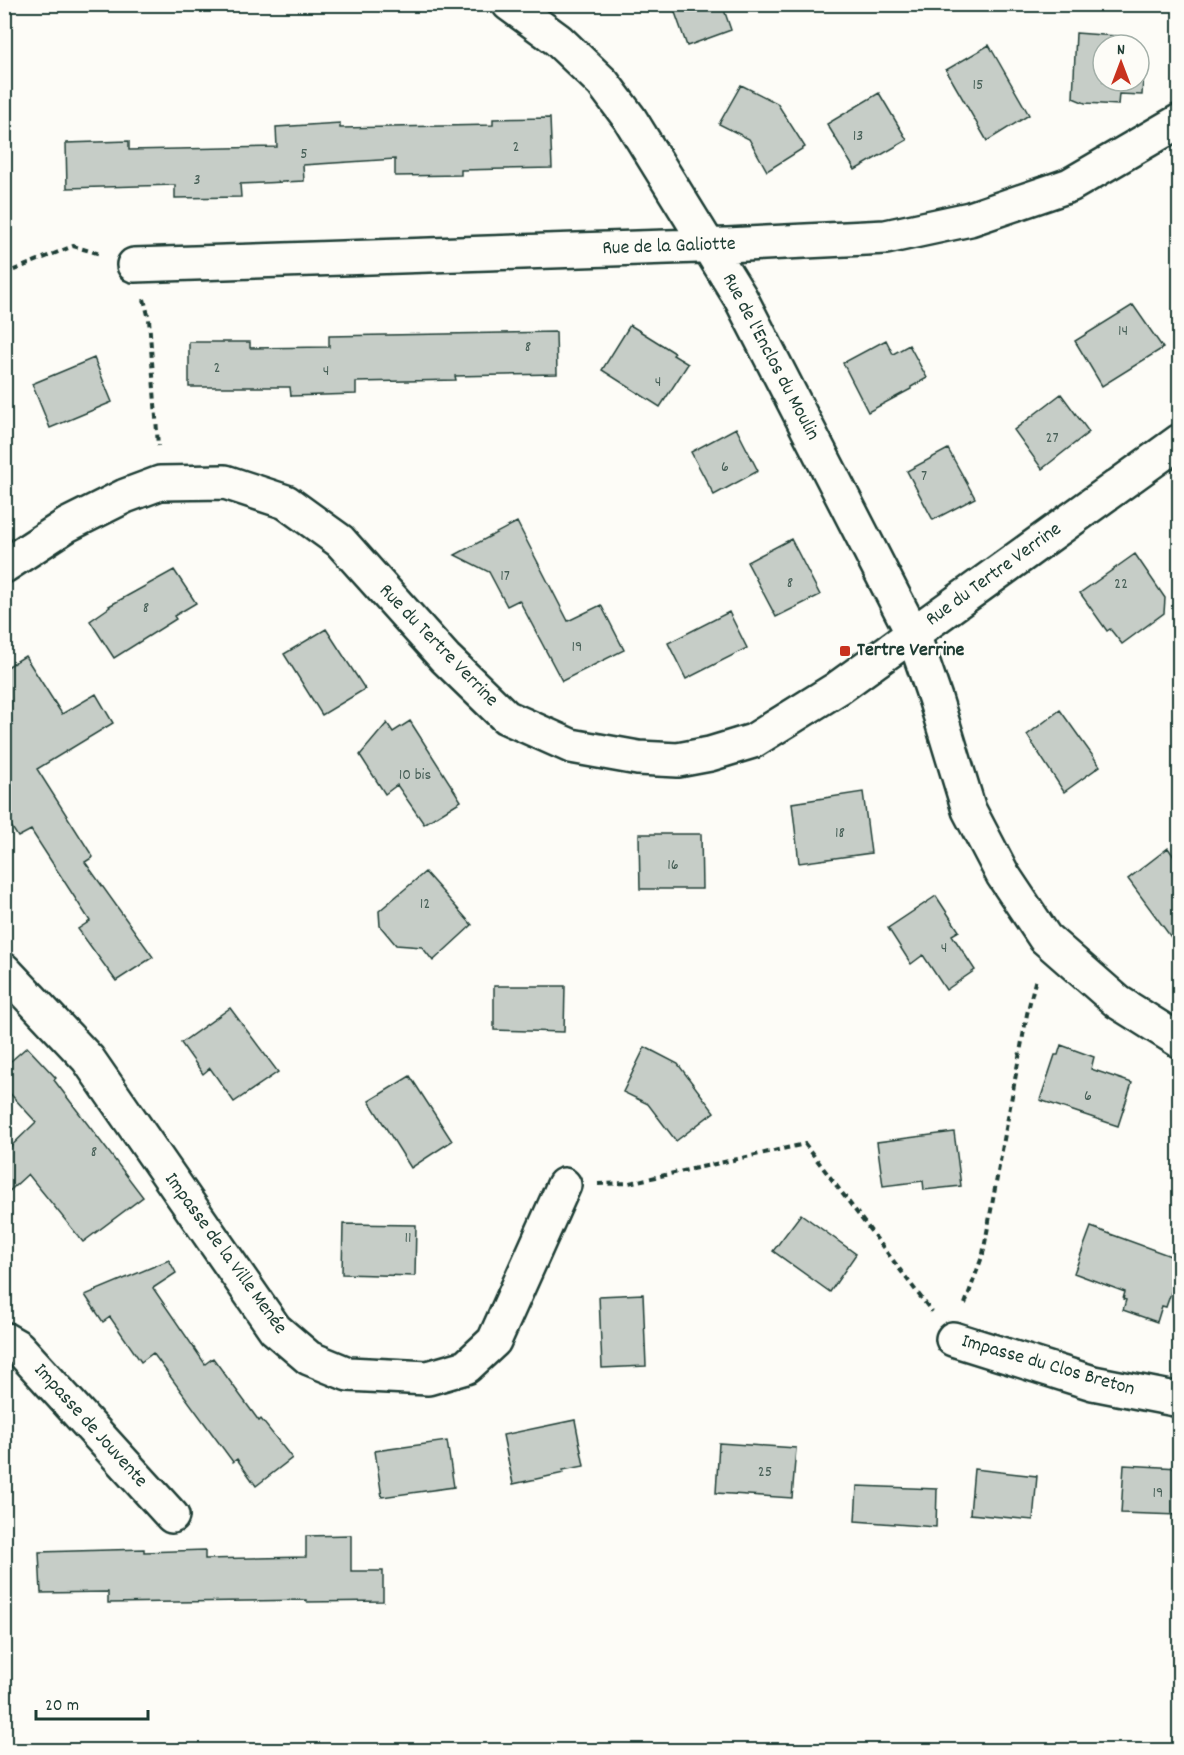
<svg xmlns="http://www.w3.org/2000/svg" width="1184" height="1755" font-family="Dekko,sans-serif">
  <rect width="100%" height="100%" fill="#fdfcf7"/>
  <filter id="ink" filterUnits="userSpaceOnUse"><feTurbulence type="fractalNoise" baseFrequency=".0167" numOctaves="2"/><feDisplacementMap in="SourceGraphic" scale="12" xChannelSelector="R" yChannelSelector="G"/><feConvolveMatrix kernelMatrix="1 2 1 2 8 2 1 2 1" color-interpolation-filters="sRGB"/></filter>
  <g filter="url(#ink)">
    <!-- building -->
    <path fill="#c6cdc7" stroke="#1f3d34" stroke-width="1.5" d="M 672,4 L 722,4 L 731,30 L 687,46 Z
      M 1076,33 L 1116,36 L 1126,45 L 1103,45 L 1103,81 L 1139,81 L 1139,59 L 1144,63 L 1142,95 L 1119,94 L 1118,105 L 1085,103 L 1073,98 Z
      M 989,45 L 1029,115 L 987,141 L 946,70 Z
      M 741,85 L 777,103 L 805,147 L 767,171 L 749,139 L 719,124 Z
      M 879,93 L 907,140 L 855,170 L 827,124 Z
      M 550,118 L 552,168 L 461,170 L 461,175 L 395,176 L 395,159 L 303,165 L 304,181 L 240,184 L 241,197 L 175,198 L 175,185 L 67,188 L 66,143 L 129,141 L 129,150 L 277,147 L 276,127 L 340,123 L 340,128 L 493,125 L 493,119 Z
      M 1133,305 L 1163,348 L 1102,386 L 1075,341 Z
      M 630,325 L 675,353 L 673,355 L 688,364 L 660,407 L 602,370 Z
      M 556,332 L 557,374 L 455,376 L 456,380 L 356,382 L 356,394 L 291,396 L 290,387 L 189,387 L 189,342 L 250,342 L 250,348 L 329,347 L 329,336 Z
      M 886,340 L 893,354 L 909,345 L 927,378 L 911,387 L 911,389 L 868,412 L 843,363 Z
      M 94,358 L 112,402 L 50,428 L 32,384 Z
      M 1061,394 L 1089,432 L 1042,469 L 1014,430 Z
      M 736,428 L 758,471 L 714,495 L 691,452 Z
      M 948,449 L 975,498 L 933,520 L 907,471 Z
      M 517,522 L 568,621 L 601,605 L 624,650 L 562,681 L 519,600 L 507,606 L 489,572 L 455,555 Z
      M 791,539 L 820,595 L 776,617 L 747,562 Z
      M 1135,554 L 1165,598 L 1164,613 L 1122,644 L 1110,629 L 1107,631 L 1080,593 Z
      M 174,570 L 196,603 L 174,616 L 176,619 L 114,658 L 90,621 L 110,607 L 109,606 Z
      M 729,612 L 747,648 L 686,679 L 668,643 Z
      M 326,629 L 365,689 L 322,715 L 284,654 Z
      M 25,656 L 62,714 L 96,694 L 113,723 L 37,769 L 93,857 L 85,862 L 153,957 L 116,981 L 78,929 L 90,921 L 31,830 L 18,837 L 4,815 L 4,669 Z
      M 1060,710 L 1100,766 L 1064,792 L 1027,735 Z
      M 410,721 L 461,801 L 424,824 L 397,785 L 385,794 L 360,755 L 387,723 L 393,732 Z
      M 863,792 L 871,853 L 799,863 L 792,803 Z
      M 639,834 L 701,834 L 702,889 L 640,889 Z
      M 1168,848 L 1179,864 L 1179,948 L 1128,879 Z
      M 425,872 L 472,925 L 433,961 L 422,947 L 396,945 L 380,926 L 379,911 Z
      M 936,896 L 959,931 L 952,935 L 975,970 L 946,990 L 923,955 L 911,964 L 888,928 Z
      M 494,986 L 565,986 L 564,1032 L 494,1030 Z
      M 230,1008 L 278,1072 L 234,1102 L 210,1068 L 203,1074 L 181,1043 Z
      M 1061,1045 L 1094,1057 L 1091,1069 L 1132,1083 L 1118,1126 L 1040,1100 L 1055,1055 L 1058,1055 Z
      M 27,1047 L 56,1078 L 54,1080 L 143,1197 L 83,1242 L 28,1174 L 4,1196 L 4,1153 L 36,1122 L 4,1087 L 4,1067 Z
      M 645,1047 L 678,1064 L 714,1112 L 676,1141 L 648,1104 L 623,1092 Z
      M 410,1076 L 452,1141 L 411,1168 L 369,1101 Z
      M 954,1132 L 961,1186 L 924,1190 L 923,1181 L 883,1186 L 877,1142 Z
      M 801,1214 L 856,1254 L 830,1292 L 773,1251 Z
      M 343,1224 L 416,1225 L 415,1276 L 342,1274 Z
      M 1091,1227 L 1179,1259 L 1179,1270 L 1166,1307 L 1162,1306 L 1157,1322 L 1123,1310 L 1126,1300 L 1123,1299 L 1125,1292 L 1074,1273 Z
      M 169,1260 L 176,1273 L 153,1288 L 205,1364 L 213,1358 L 259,1421 L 261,1419 L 292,1458 L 256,1486 L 237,1459 L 233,1462 L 153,1353 L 141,1362 L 110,1317 L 103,1322 L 85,1295 Z
      M 643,1294 L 646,1366 L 602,1368 L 599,1296 Z
      M 575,1420 L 584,1466 L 563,1470 L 564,1473 L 513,1484 L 503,1435 Z
      M 447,1441 L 454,1487 L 382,1497 L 375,1451 Z
      M 719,1443 L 796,1448 L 792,1498 L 716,1493 Z
      M 1124,1465 L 1179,1468 L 1179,1515 L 1121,1513 Z
      M 974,1469 L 1037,1476 L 1033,1520 L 970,1514 Z
      M 857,1486 L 937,1489 L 936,1527 L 855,1521 Z
      M 351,1535 L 351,1571 L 383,1571 L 383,1601 L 307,1602 L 307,1600 L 108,1603 L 108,1592 L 41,1593 L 39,1552 L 144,1549 L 144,1552 L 205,1550 L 205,1559 L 306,1557 L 306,1536 Z"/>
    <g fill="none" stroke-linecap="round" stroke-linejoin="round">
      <defs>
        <path id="minor" d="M 509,4 L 558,40 L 603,83 L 630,119 L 740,297 L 913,634 L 935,698 L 969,810 L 1003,875 L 1045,938 L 1118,1002 L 1180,1041
          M 134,265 L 727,245 L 886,237 L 970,219 L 1070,185 L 1180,121
          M 4,566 L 67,525 L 125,496 L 160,483 L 225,482 L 286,502 L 340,541 L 445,658 L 506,717 L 571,746 L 638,758 L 678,760 L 710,754 L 753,741 L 838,688 L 1180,441
          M 4,970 L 88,1059 L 275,1329 L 309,1358 L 348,1374 L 428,1378 L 466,1367 L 494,1341 L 564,1185
          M 4,1339 L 18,1347 L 172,1516
          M 953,1339 L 1093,1383 L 1180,1400"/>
      </defs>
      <!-- minor casing -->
      <use href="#minor" stroke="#1f3d34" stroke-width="38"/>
      <!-- path -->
      <path stroke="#1f3d34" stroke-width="4" stroke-dasharray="6 4.5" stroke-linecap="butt" d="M 4,274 L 73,246 L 100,254
        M 144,299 L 149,319 L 158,446
        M 598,1184 L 629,1183 L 805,1144 L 932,1312
        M 965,1304 L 983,1254 L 1027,1014 L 1036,978"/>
      <!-- minor -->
      <use href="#minor" stroke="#fdfcf7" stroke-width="33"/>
    </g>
  </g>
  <!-- markers -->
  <rect fill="#c8321e" stroke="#fdfcf7" stroke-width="2" x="839" y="645" width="12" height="12" rx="3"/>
  <g text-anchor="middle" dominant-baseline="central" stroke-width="4.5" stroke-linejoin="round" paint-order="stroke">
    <!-- number labels -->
    <g font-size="16" fill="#496159">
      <text x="978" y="85">15</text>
      <text x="858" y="136">13</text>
      <text x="516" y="147">2</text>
      <text x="304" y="154">5</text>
      <text x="197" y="180">3</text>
      <text x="1123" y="331">14</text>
      <text x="528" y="347">8</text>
      <text x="217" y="368">2</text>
      <text x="326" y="371">4</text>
      <text x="658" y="382">4</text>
      <text x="1052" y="438">27</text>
      <text x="725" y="467">6</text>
      <text x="924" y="476">7</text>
      <text x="505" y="576">17</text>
      <text x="790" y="583">8</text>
      <text x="1121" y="584">22</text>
      <text x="146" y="608">8</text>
      <text x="577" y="647">19</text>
      <text x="415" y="775">10 bis</text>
      <text x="840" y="833">18</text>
      <text x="673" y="865">16</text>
      <text x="425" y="904">12</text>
      <text x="944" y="948">4</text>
      <text x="1088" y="1096">6</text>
      <text x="94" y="1152">8</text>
      <text x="408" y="1238">11</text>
      <text x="765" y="1472">25</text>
      <text x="1158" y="1493">19</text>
    </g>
    <!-- street labels -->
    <g font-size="20" fill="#1f3d34" stroke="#fdfcf7">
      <text transform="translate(669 247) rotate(-2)">Rue de la Galiotte</text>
      <text transform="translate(770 357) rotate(62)">Rue de l'Enclos du Moulin</text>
      <text transform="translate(994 575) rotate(-36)">Rue du Tertre Verrine</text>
      <text transform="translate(438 646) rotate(46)">Rue du Tertre Verrine</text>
      <text transform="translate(225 1254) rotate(54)">Impasse de la Ville Menée</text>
      <text transform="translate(1048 1366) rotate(16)">Impasse du Clos Breton</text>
      <text transform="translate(90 1426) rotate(48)">Impasse de Jouvente</text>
    </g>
    <!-- poi labels -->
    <g font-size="20" font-weight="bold" fill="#1f3d34" stroke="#fdfcf7" text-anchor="start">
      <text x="857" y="651">Tertre Verrine</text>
    </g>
  </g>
  <!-- margin -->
  <rect width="1184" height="1755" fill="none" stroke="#fdfcf7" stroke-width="24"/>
  <rect x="12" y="12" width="1160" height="1731" fill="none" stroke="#1f3d34" stroke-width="2" filter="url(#ink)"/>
  <!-- north arrow -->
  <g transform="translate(1121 63)"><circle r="28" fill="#fdfcf7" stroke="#a4b0a9" stroke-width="1.5"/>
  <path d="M0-4.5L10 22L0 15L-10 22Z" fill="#c8321e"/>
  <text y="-9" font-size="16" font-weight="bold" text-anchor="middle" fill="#1f3d34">N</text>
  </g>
  <!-- scale -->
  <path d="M36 1710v9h112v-9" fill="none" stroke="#1f3d34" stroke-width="3"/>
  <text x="45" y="1710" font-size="18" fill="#1f3d34" stroke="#fdfcf7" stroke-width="4.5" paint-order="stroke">20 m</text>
</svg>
